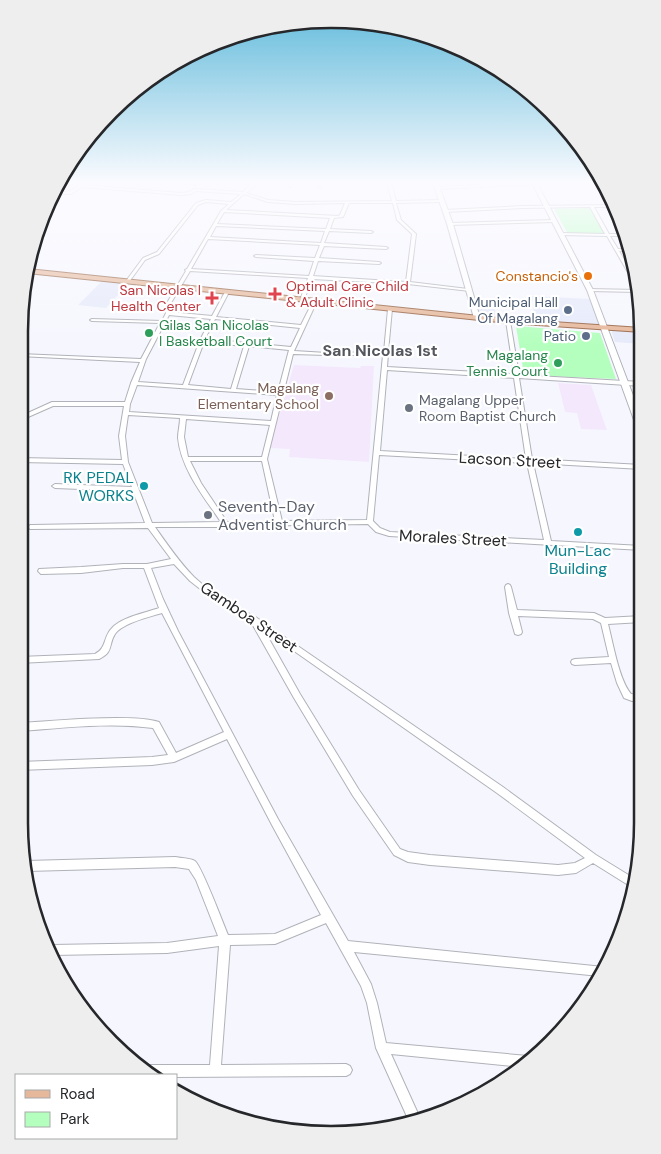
<svg xmlns="http://www.w3.org/2000/svg" width="661" height="1154" font-family="'DM Sans',sans-serif">
  <rect width="100%" height="100%" fill="#f6f7fe"/>
  <!-- built -->
  <path fill="#e6eafa" d="M 102,281 L 128,284 L 106,308 L 78,305 Z
    M 532,296 L 590,299 L 599,325 L 535,321 Z
    M 475,299 L 494,302 L 496,318 L 480,317 Z
    M 615,330 L 642,332 L 642,344 L 615,342 L 612,333 L 612,331 Z"/>
  <!-- education -->
  <path fill="#f4e8fd" d="M 393,183 L 432,183 L 434,193 L 395,194 Z
    M 294,365 L 360,368 L 361,366 L 374,366 L 369,462 L 289,457 L 290,449 L 269,448 Z
    M 558,383 L 591,385 L 607,430 L 581,429 L 577,413 L 565,412 Z"/>
  <!-- green -->
  <path fill="#b4ffbe" d="M 590,208 L 606,233 L 568,234 L 554,209 Z
    M 516,326 L 600,333 L 616,379 L 524,375 Z"/>
  <g fill="none" stroke-linecap="round" stroke-linejoin="round">
    <defs>
      <path id="street" d="M 80,183 L 84,183 L 83,185 L 181,193 L 189,192 L 195,189 L 243,192 L 250,185 L 240,183 L 256,183 L 255,186 L 246,193 L 268,200 L 296,202 L 392,201 L 387,183 L 391,183 L 396,201 L 443,200 L 442,202 L 396,203 L 401,220 L 416,234 L 410,282 L 468,289 L 470,289 L 470,291 L 408,284 L 312,279 L 304,300 L 302,301 L 300,300 L 308,278 L 190,271 L 168,308 L 170,312 L 212,316 L 225,292 L 227,291 L 229,292 L 216,317 L 301,325 L 313,301 L 317,300 L 317,301 L 294,351 L 327,353 L 384,352 L 388,309 L 390,308 L 392,309 L 388,352 L 389,353 L 388,354 L 387,367 L 514,374 L 506,321 L 508,320 L 510,321 L 519,375 L 642,382 L 642,386 L 519,378 L 532,459 L 642,465 L 642,469 L 533,463 L 551,541 L 642,546 L 642,550 L 389,536 L 376,532 L 368,524 L 228,526 L 226,527 L 155,527 C 167,544 179,562 194,577 C 212,594 235,606 257,618 L 503,787 L 596,855 L 635,879 L 633,888 L 593,863 L 576,873 L 558,875 L 430,865 L 408,862 L 394,855 L 353,796 L 294,698 L 251,622 L 213,599 L 190,581 L 174,564 L 151,568 L 163,599 L 178,631 L 278,819 L 348,941 L 604,967 L 600,976 L 354,952 L 371,984 L 377,1003 L 386,1043 L 528,1056 L 532,1058 L 524,1067 L 391,1054 L 420,1118 L 409,1121 L 376,1048 L 367,1003 L 361,986 L 326,923 L 275,944 L 230,945 L 221,1065 L 346,1064 L 350,1066 L 352,1070 L 350,1074 L 346,1076 L 176,1077 L 176,1075 L 149,1075 L 140,1067 L 144,1065 L 210,1065 L 219,946 L 167,953 L 52,955 L 48,947 L 52,945 L 167,943 L 218,936 L 196,880 L 189,869 L 175,867 L 27,871 L 25,862 L 26,861 L 175,857 C 180,858 190,858 195,861 C 202,867 223,923 228,935 L 275,934 L 321,915 L 272,825 L 227,739 L 174,762 L 152,765 L 19,770 L 19,762 L 152,757 L 168,755 L 153,728 C 109,722 64,728 19,731 L 19,723 C 51,721 84,718 116,718 C 130,718 146,718 159,722 L 176,753 L 224,732 L 162,613 C 149,617 123,623 115,634 C 108,645 114,652 99,659 L 19,663 L 19,657 L 95,654 C 107,648 103,637 112,628 C 122,617 145,613 159,608 L 144,568 L 123,568 L 81,573 L 41,574 L 38,571 L 39,569 L 81,567 L 123,564 L 147,564 L 171,559 L 148,528 L 30,529 L 29,527 L 30,525 L 32,525 L 145,523 L 133,491 L 55,488 L 52,486 L 55,484 L 132,487 L 123,464 L 19,462 L 19,458 L 122,460 L 119,436 L 124,406 L 53,406 L 19,421 L 19,417 L 52,402 L 125,402 L 131,383 L 140,362 L 19,356 L 19,354 L 141,359 L 160,323 L 92,321 L 90,320 L 92,319 L 162,321 L 166,313 L 164,308 L 186,271 L 185,270 L 187,269 L 221,211 L 229,204 L 206,202 L 198,205 L 159,254 L 145,260 L 129,282 L 126,281 L 143,258 L 157,252 L 196,203 L 206,200 L 231,202 L 241,194 L 196,191 L 191,194 L 181,195 L 82,187 L 71,194 L 53,194 L 54,192 C 66,192 73,193 80,183 ZM 244,194 L 268,202 L 296,204 L 345,203 L 340,215 L 338,216 L 226,210 ZM 349,203 L 393,203 L 397,220 L 412,234 L 406,282 L 313,276 L 318,261 L 379,264 L 381,263 L 379,262 L 319,258 L 324,246 L 386,249 L 388,248 L 386,247 L 324,243 L 329,231 L 371,233 L 373,232 L 371,231 L 330,229 L 334,218 L 343,217 ZM 224,212 L 330,218 L 326,229 L 217,224 ZM 216,226 L 325,231 L 321,243 L 210,237 ZM 208,239 L 320,245 L 315,258 L 256,255 L 254,256 L 256,257 L 314,261 L 309,276 L 191,269 ZM 169,315 L 211,319 L 200,340 L 183,385 L 138,382 L 146,359 ZM 215,319 L 300,328 L 291,347 L 205,339 ZM 204,342 L 244,346 L 231,389 L 188,385 ZM 249,346 L 289,350 L 278,392 L 236,389 ZM 293,354 L 327,355 L 383,355 L 367,520 L 282,521 L 267,459 ZM 387,370 L 514,378 L 526,459 L 380,451 ZM 137,385 L 277,395 L 271,421 L 129,412 L 130,404 ZM 128,415 L 180,418 C 180,425 178,431 178,438 C 181,469 204,497 221,522 L 152,523 L 128,462 L 125,436 ZM 186,419 L 270,425 L 262,457 L 188,457 L 184,437 ZM 379,455 L 527,463 L 544,540 L 390,532 L 380,528 L 373,521 ZM 190,461 L 262,461 L 275,521 L 227,522 L 201,483 ZM 264,630 L 497,793 L 585,858 L 575,863 L 558,865 L 430,855 L 408,852 L 400,849 L 359,790 L 300,694 Z
        M 183,183 L 198,183 L 199,184 L 197,185 Z
        M 289,183 L 293,183 L 292,187 L 290,187 Z
        M 319,183 L 323,183 L 321,188 L 318,187 Z
        M 527,183 L 566,183 L 436,189 L 434,188 L 436,187 Z
        M 614,205 L 615,207 L 594,207 L 609,234 L 626,234 L 627,236 L 610,236 L 618,249 L 629,249 L 630,251 L 619,251 L 635,278 L 636,284 L 634,283 L 607,236 L 562,235 L 560,234 L 562,233 L 605,234 L 590,207 L 523,208 L 445,212 L 443,211 L 445,210 L 523,206 Z
        M 554,220 L 555,220 L 555,222 L 450,225 L 448,224 L 450,223 Z
        M 588,289 L 638,290 L 638,292 L 590,291 L 588,291 Z
        M 508,584 L 510,585 L 511,587 L 517,610 L 594,613 L 605,618 L 642,616 L 642,622 L 608,624 C 613,643 619,680 631,694 L 642,695 L 642,701 L 632,701 L 624,698 L 617,683 L 611,663 L 575,665 L 572,664 L 571,662 L 572,660 L 575,659 L 609,657 L 601,623 L 593,619 L 518,616 L 522,632 L 521,634 L 518,635 L 515,634 L 509,613 L 505,587 L 506,585 Z"/>
      <path id="secondary" d="M 433,183 L 438,183 L 453,224 L 480,318 L 479,319 L 474,318 L 447,224 Z
        M 532,183 L 537,183 L 593,290 L 642,419 L 642,433 L 638,431 L 587,290 Z"/>
      <path id="primary" d="M 28,269 L 508,319 L 642,328 L 642,332 L 508,323 L 27,273 Z"/>
    </defs>
    <!-- street casing -->
    <use href="#street" stroke="#b0b2b9" stroke-width="2"/>
    <!-- secondary casing -->
    <use href="#secondary" stroke="#b0b2b9" stroke-width="2"/>
    <!-- primary casing -->
    <use href="#primary" stroke="#986748" stroke-width="2"/>
    <!-- street -->
    <use href="#street" fill="#fff" fill-rule="evenodd"/>
    <!-- secondary -->
    <use href="#secondary" fill="#fff" fill-rule="evenodd"/>
    <!-- primary -->
    <use href="#primary" fill="#e6b89b" fill-rule="evenodd"/>
  </g>
  <!-- sky -->
  <linearGradient id="sky" x2="0" y2="1"><stop stop-color="#5db9da"/><stop offset="0.53" stop-color="#fbfbff"/><stop offset="1" stop-color="#fbfbff" stop-opacity="0"/></linearGradient>
  <rect width="661" height="345" fill="url(#sky)"/>
  <!-- markers -->
  <circle fill="#e8710a" stroke="#fff" stroke-width="2" cx="588" cy="276" r="5"/>
  <g fill="#e0444e" stroke="#fff" stroke-width="2">
    <path d="M272.5 286.5h5v5h5v5h-5v5h-5v-5h-5v-5h5z"/>
    <path d="M209.5 290.5h5v5h5v5h-5v5h-5v-5h-5v-5h5z"/>
  </g>
  <g fill="#5c6f8a" stroke="#fff" stroke-width="2">
    <circle cx="568" cy="310" r="5"/>
    <circle cx="586" cy="336" r="5"/>
  </g>
  <g fill="#2e9e5b" stroke="#fff" stroke-width="2">
    <circle cx="149" cy="333" r="5"/>
    <circle cx="558" cy="363" r="5"/>
  </g>
  <circle fill="#8d6e63" stroke="#fff" stroke-width="2" cx="329" cy="396" r="5"/>
  <g fill="#6b7280" stroke="#fff" stroke-width="2">
    <circle cx="409" cy="408" r="5"/>
    <circle cx="208" cy="515" r="5"/>
  </g>
  <g fill="#0f9aa8" stroke="#fff" stroke-width="2">
    <circle cx="144" cy="486" r="5"/>
    <circle cx="578" cy="532" r="5"/>
  </g>
  <g text-anchor="middle" dominant-baseline="central" stroke-width="4.5" stroke-linejoin="round" paint-order="stroke">
    <!-- far-food labels -->
    <g font-size="14" fill="#c56008" stroke="#fff" text-anchor="end">
      <text x="578" y="276">Constancio's</text>
    </g>
    <!-- far-health labels -->
    <g font-size="14" fill="#be3a42" stroke="#fff" text-anchor="start">
      <text x="286" y="286">Optimal Care Child<tspan x="286" dy="16">&amp; Adult Clinic</tspan></text>
      <text x="201" y="290" text-anchor="end">San Nicolas I<tspan x="201" dy="16">Health Center</tspan></text>
    </g>
    <!-- far-service labels -->
    <g font-size="14" fill="#4e5e75" stroke="#fff" text-anchor="end">
      <text x="558" y="302">Municipal Hall<tspan x="558" dy="16">Of Magalang</tspan></text>
      <text x="576" y="336">Patio</text>
    </g>
    <!-- far-leisure labels -->
    <g font-size="14" fill="#27864d" stroke="#fff" text-anchor="start">
      <text x="159" y="325">Gilas San Nicolas<tspan x="159" dy="16">I Basketball Court</tspan></text>
      <text x="548" y="355" text-anchor="end">Magalang<tspan x="548" dy="16">Tennis Court</tspan></text>
    </g>
    <!-- far-education labels -->
    <g font-size="14" fill="#785e54" stroke="#fff" text-anchor="end">
      <text x="319" y="388">Magalang<tspan x="319" dy="16">Elementary School</tspan></text>
    </g>
    <!-- far-worship labels -->
    <g font-size="14" fill="#5b616d" stroke="#fff" text-anchor="start">
      <text x="419" y="400">Magalang Upper<tspan x="419" dy="16">Room Baptist Church</tspan></text>
    </g>
    <!-- far-quarter labels -->
    <g font-size="16" font-weight="bold" fill="#55575e" stroke="#fff">
      <text x="380" y="350">San Nicolas 1st</text>
    </g>
    <!-- street labels -->
    <g font-size="16" fill="#26272a" stroke="#fff">
      <text transform="translate(510 460) rotate(3)">Lacson Street</text>
      <text transform="translate(453 538) rotate(3)">Morales Street</text>
      <text transform="translate(249 617) rotate(34)">Gamboa Street</text>
    </g>
    <!-- culture labels -->
    <g font-size="16" fill="#0d838f" stroke="#fff" text-anchor="end">
      <text x="134" y="477">RK PEDAL<tspan x="134" dy="18">WORKS</tspan></text>
      <text x="578" y="550" text-anchor="middle">Mun-Lac<tspan x="578" dy="18">Building</tspan></text>
    </g>
    <!-- worship labels -->
    <g font-size="16" fill="#5b616d" stroke="#fff" text-anchor="start">
      <text x="218" y="506">Seventh-Day<tspan x="218" dy="18">Adventist Church</tspan></text>
    </g>
  </g>
  <!-- crop -->
  <path d="M0 0H661V1154H0ZM331 28H331A303 303 0 0 1 634 331V823A303 303 0 0 1 331 1126H331A303 303 0 0 1 28 823V331A303 303 0 0 1 331 28Z" fill="#eee" fill-rule="evenodd"/>
  <path fill="none" stroke="#26272a" stroke-width="2.5" d="M331 28H331A303 303 0 0 1 634 331V823A303 303 0 0 1 331 1126H331A303 303 0 0 1 28 823V331A303 303 0 0 1 331 28Z"/>
  <!-- legend -->
  <rect x="15" y="1074" width="162" height="65" fill="#ffffff" stroke="#a8a9aa"/>
  <rect x="25" y="1090" width="25" height="8" fill="#e6b89b" stroke="#a8a9aa"/>
  <text x="60" y="1099" font-size="15" fill="#26272a">Road</text>
  <rect x="25" y="1112" width="25" height="15" fill="#b4ffbe" stroke="#a8a9aa"/>
  <text x="60" y="1124" font-size="15" fill="#26272a">Park</text>
</svg>
